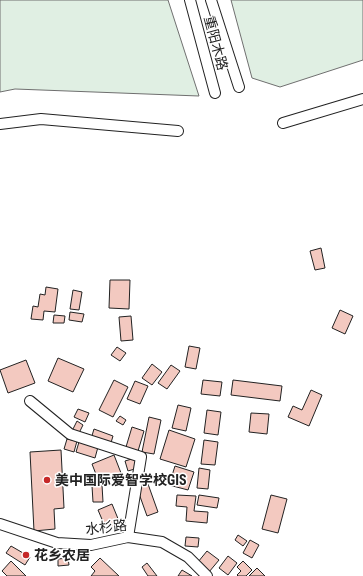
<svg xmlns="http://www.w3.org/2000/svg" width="363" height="576" font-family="'Roboto Condensed','Noto Sans SC',sans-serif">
  <rect width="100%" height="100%" fill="#fff"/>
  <!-- green -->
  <path fill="#e0efe3" stroke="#6f6f6f" d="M 0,0 L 168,0 L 199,96 L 15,89 L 0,92 Z
    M 231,0 L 363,0 L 363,60 L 280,87 L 252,78 Z"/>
  <!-- building -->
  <path fill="#f3c9c0" stroke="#222" d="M 321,248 L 325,268 L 315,270 L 310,251 Z
    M 110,280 L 130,280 L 129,309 L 109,308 Z
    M 46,287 L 58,289 L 55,312 L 44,311 L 43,320 L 31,319 L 33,306 L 38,307 L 40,294 L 45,295 Z
    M 73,290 L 82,292 L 79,310 L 70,309 Z
    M 340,310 L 353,316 L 345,334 L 332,328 Z
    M 70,312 L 84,314 L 82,322 L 69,320 Z
    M 54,315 L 65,316 L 64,323 L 53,323 Z
    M 131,316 L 133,340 L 121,341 L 119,317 Z
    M 189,346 L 200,348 L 196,369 L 185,367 Z
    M 117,347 L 126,353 L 120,361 L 111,355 Z
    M 58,358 L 84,369 L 73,392 L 48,381 Z
    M 26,360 L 35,383 L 8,393 L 0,370 Z
    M 152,364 L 162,372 L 152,385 L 142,378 Z
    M 171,365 L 180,371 L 167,389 L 158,383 Z
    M 114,380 L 128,387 L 113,417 L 99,410 Z
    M 203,380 L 222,382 L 220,396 L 201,394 Z
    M 233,380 L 282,386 L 280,401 L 231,395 Z
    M 135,381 L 148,386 L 140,404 L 127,399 Z
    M 311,390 L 322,395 L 309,426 L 288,417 L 293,406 L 302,410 Z
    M 178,405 L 191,408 L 186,431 L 172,428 Z
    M 78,409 L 89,413 L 85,422 L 74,417 Z
    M 207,410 L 221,412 L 218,435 L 204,433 Z
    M 251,413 L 269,414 L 267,434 L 249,432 Z
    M 120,416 L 126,420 L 123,425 L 116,421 Z
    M 149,417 L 161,420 L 154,454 L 142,452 Z
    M 77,421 L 83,425 L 78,435 L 72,431 Z
    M 132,427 L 144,431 L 138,451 L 126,447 Z
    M 94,429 L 113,436 L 110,446 L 91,439 Z
    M 169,430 L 195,439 L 186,467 L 160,459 Z
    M 67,439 L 77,441 L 74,452 L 64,449 Z
    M 204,440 L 218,442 L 215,465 L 201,464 Z
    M 79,442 L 98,447 L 95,458 L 76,452 Z
    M 61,450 L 64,508 L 54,509 L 55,529 L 34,531 L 30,452 Z
    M 114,455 L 121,473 L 99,482 L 92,464 Z
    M 135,458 L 138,468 L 128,471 L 125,461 Z
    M 175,466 L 194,472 L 188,490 L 169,485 Z
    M 199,468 L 210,470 L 208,489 L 197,488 Z
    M 148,484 L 158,512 L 147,516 L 137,488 Z
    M 102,485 L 103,502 L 93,502 L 92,486 Z
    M 177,495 L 196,496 L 194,511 L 208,512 L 207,523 L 186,521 L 187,507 L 176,506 Z
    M 199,495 L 219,498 L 217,508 L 197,505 Z
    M 271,495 L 287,499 L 278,533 L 262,529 Z
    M 112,504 L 121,526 L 107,531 L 98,510 Z
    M 238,535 L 247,541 L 243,546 L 235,540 Z
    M 186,537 L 199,538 L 198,547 L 185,546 Z
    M 250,540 L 259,545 L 252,558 L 243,553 Z
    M 11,546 L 30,557 L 25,565 L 6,553 Z
    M 207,551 L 219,560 L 209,572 L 198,562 Z
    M 228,556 L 237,563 L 228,575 L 219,568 Z
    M 68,558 L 69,565 L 58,566 L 58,559 Z
    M 100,558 L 119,576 L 91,576 L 95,571 L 91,567 Z
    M 11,561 L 26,576 L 7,576 L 2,571 Z
    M 243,561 L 252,570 L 246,576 L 238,576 L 237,575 L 241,571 L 237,567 Z
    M 147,563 L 157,576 L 148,576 L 142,567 Z
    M 257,568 L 265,576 L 249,576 Z
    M 182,570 L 192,576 L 178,576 Z"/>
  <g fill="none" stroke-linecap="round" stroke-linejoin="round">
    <defs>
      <path id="minor" d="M 190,0 L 215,93
        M 211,0 L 239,87
        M 283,123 L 363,99
        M 0,124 L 41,119 L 178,131
        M 30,401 L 70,434 L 141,457 L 128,537
        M 0,524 L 57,543 L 91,545 L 128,537 L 162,542 L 188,557 L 207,576"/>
    </defs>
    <!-- minor casing -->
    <use href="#minor" stroke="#222" stroke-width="12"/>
    <!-- minor -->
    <use href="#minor" stroke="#fff" stroke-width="10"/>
  </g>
  <!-- markers -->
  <g fill="#c62828" stroke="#fff" stroke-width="1.5">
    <circle cx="47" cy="480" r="4"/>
    <circle cx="26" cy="555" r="4"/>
  </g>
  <g text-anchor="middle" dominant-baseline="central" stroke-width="3" stroke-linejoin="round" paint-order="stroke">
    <!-- street labels -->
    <g font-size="14" fill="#222" stroke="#fff">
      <text transform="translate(216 43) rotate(75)">重阳木路</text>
      <text transform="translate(106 527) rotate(-6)">水杉路</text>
    </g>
    <!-- poi labels -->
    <g font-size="14" font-weight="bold" fill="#222" stroke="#fff" text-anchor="start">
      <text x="55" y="480">美中国际爱智学校GIS</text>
      <text x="34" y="555">花乡农居</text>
    </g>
  </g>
</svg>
